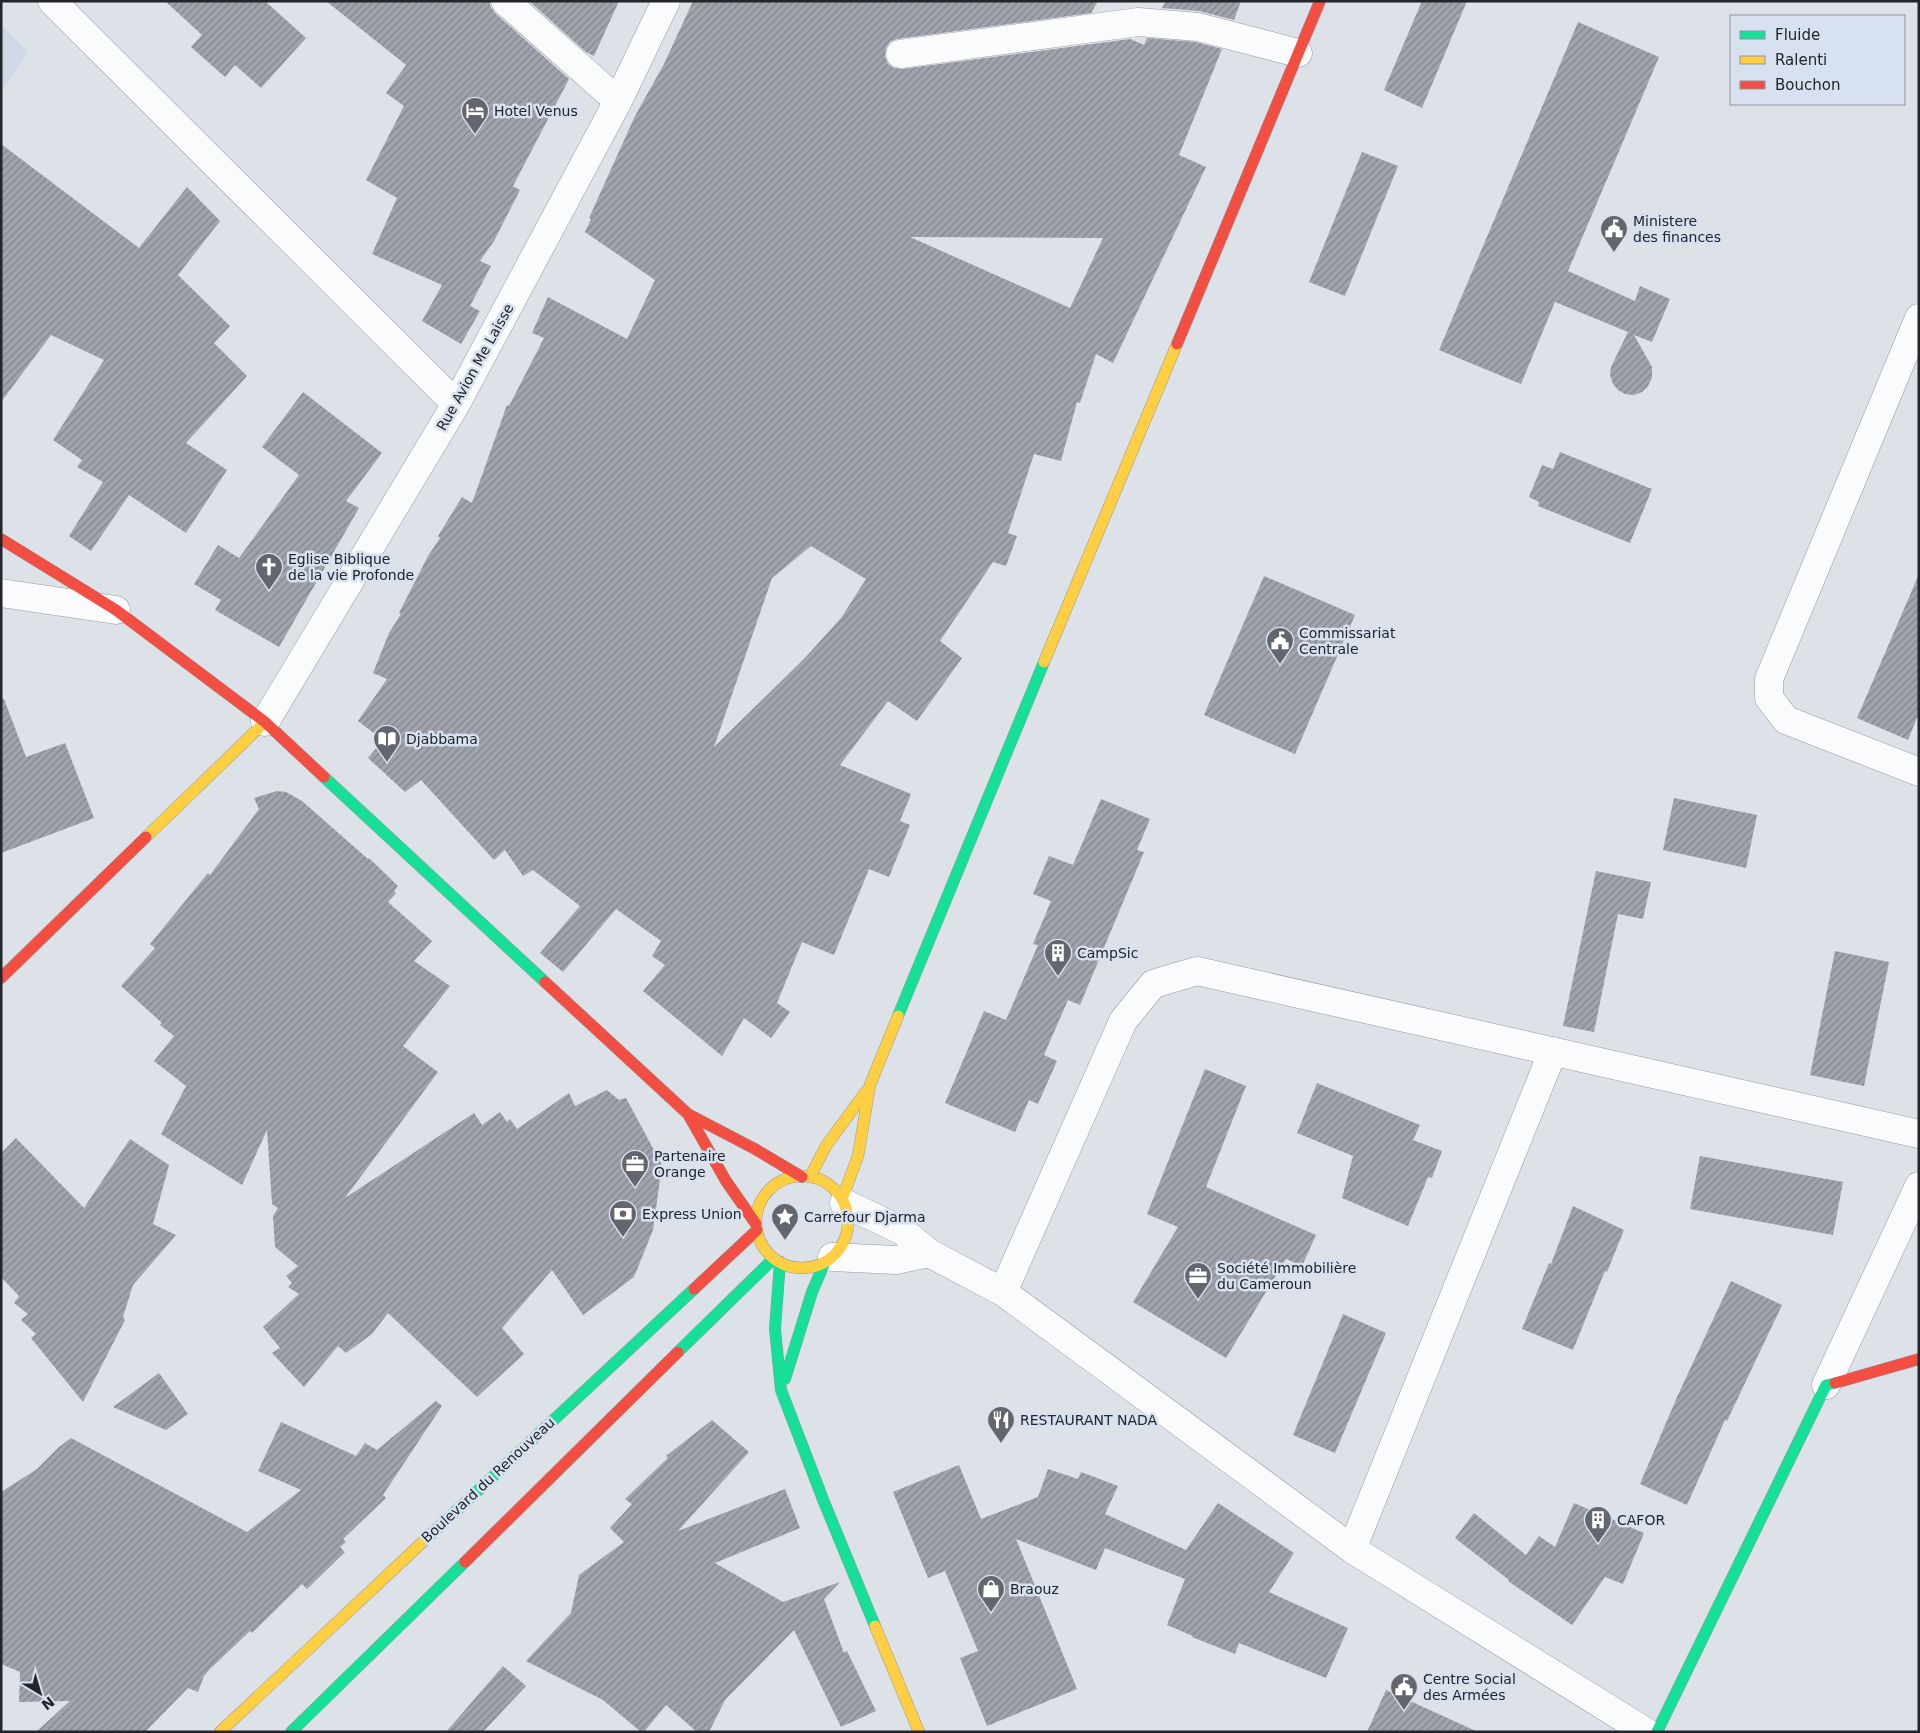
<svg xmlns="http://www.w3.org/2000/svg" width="1920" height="1733" font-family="'DejaVu Sans',sans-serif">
  <defs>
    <pattern id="building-hatch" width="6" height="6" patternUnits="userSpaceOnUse" patternTransform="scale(1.25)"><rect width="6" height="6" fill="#a1a3ad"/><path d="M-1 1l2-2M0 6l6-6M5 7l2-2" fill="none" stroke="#83858d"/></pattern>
  </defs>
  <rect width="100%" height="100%" fill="#dde2e9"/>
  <!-- built -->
  <path fill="#cfd8e7" d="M 1,24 L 28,52 L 1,92 Z"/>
  <!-- building -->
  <path fill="url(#building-hatch)" fill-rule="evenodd" d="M 165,1 L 265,1 L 306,38 L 261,88 L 235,65 L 225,77 L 191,47 L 202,35 Z
    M 326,1 L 490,1 L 490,6 L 495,13 L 569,79 L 513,186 L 520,190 L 494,241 L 480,261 L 491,266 L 470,306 L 480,311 L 461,344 L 422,321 L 442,285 L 372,254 L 397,198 L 366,180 L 404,106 L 386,93 L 406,65 Z
    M 529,1 L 619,1 L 594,56 L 586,52 Z
    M 693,1 L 1098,1 L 1091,13 L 897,39 L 890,42 L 886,48 L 885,57 L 888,64 L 894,68 L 902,69 L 1130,39 L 1144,45 L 1147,38 L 1195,42 L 1222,49 L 1179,155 L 1206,167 L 1113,363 L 1096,354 L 1080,403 L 1077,402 L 1061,461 L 1034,454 L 1008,533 L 1017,536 L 1006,566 L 993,562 L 940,641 L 962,658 L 917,721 L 888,701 L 840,765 L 911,794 L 900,821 L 910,825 L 889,877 L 869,869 L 834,955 L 802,942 L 777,1003 L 790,1012 L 771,1038 L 744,1018 L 722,1056 L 643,991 L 665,965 L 652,956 L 661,941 L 616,909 L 563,972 L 540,953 L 580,906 L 533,870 L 523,876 L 505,850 L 494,860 L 421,780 L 405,792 L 368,758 L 383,740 L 358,721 L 387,679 L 373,673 L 389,633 L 401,614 L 399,613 L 428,556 L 440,538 L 438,536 L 462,497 L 472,503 L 507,405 L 509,406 L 544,338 L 532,333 L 548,297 L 627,339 L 655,280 L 585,232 L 591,219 L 589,218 L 635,116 L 664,64 ZM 910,237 L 1103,238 L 1070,308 ZM 811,546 L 866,579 L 841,618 L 804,659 L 714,747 L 772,578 Z
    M 1166,1 L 1241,1 L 1234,20 L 1199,11 L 1162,8 Z
    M 1422,1 L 1467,1 L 1422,108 L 1384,90 Z
    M 1578,22 L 1659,57 L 1568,271 L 1635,301 L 1640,286 L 1670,299 L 1652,342 L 1634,335 L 1652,367 L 1652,378 L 1648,386 L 1642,392 L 1634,395 L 1625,394 L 1618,390 L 1613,384 L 1610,375 L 1611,367 L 1628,332 L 1555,302 L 1521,384 L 1439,350 Z
    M 1,144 L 139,248 L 187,187 L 220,221 L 178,275 L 230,326 L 214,343 L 247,376 L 186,443 L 227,470 L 186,533 L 129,495 L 91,551 L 69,536 L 103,482 L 77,467 L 82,460 L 53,440 L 104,360 L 51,335 L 1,402 Z
    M 1362,152 L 1398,166 L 1345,296 L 1309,282 Z
    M 303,392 L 382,453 L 346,501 L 359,508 L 279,647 L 215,610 L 221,600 L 194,584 L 218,545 L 239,558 L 299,475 L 262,447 Z
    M 1560,452 L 1652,489 L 1630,543 L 1538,506 L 1539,502 L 1529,497 L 1542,465 L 1553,469 Z
    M 1919,574 L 1919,713 L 1908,740 L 1857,718 Z
    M 1264,576 L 1355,615 L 1295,754 L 1204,715 Z
    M 1,699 L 4,699 L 26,757 L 65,743 L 94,818 L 1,853 Z
    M 277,791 L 286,792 L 302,801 L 368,859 L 369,858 L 398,886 L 394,891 L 396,893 L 388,902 L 432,941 L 414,961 L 450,986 L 403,1046 L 438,1072 L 345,1198 L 474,1113 L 482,1125 L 500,1112 L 507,1122 L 510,1119 L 517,1129 L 569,1093 L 575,1106 L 607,1090 L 619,1100 L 626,1098 L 662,1165 L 653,1230 L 634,1277 L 583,1315 L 552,1270 L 502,1328 L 524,1354 L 477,1397 L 388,1313 L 372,1334 L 346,1353 L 338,1346 L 304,1387 L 272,1353 L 280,1348 L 263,1327 L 299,1294 L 288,1287 L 292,1283 L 286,1276 L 298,1266 L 275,1247 L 273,1216 L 278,1208 L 272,1204 L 267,1130 L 242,1185 L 161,1134 L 186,1086 L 154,1061 L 174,1036 L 160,1025 L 162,1023 L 121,986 L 155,948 L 150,944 L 208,873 L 210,875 L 259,809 L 254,798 Z
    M 1674,798 L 1757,815 L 1746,868 L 1663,850 Z
    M 1101,799 L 1150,819 L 1137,850 L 1144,852 L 1080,1005 L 1068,1000 L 1044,1055 L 1057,1061 L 1038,1104 L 1029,1100 L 1015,1132 L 945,1103 L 984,1011 L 1006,1020 L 1038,945 L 1033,944 L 1051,901 L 1033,894 L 1049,856 L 1073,865 Z
    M 1596,871 L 1651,882 L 1643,919 L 1618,914 L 1594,1032 L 1563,1026 Z
    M 1835,951 L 1889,962 L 1864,1086 L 1810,1075 Z
    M 1205,1069 L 1246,1086 L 1206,1187 L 1316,1235 L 1302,1266 L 1286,1259 L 1226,1358 L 1133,1302 L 1178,1227 L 1147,1214 Z
    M 1317,1083 L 1420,1125 L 1413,1140 L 1442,1151 L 1432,1178 L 1428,1177 L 1408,1226 L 1342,1198 L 1353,1156 L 1297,1133 Z
    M 16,1138 L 84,1208 L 130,1139 L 169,1165 L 153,1224 L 176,1235 L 133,1285 L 123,1317 L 125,1320 L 83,1402 L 31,1338 L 36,1334 L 21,1320 L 28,1314 L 14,1303 L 19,1296 L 1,1277 L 1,1153 Z
    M 1700,1156 L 1843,1182 L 1833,1235 L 1690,1209 Z
    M 1573,1206 L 1624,1230 L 1607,1272 L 1605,1271 L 1573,1350 L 1522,1329 L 1549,1263 L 1551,1264 Z
    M 1731,1281 L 1782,1305 L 1727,1421 L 1725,1420 L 1687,1505 L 1640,1484 L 1677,1397 Z
    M 1343,1314 L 1386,1333 L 1335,1453 L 1293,1435 Z
    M 159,1373 L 188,1414 L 166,1430 L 113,1407 Z
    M 436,1401 L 442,1406 L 383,1495 L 386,1498 L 343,1539 L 346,1542 L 340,1547 L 345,1552 L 307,1589 L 302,1584 L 252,1633 L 250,1631 L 209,1670 L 204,1676 L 198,1692 L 188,1688 L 145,1732 L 36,1732 L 70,1701 L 19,1702 L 20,1672 L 1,1664 L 1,1492 L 37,1469 L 59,1447 L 71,1438 L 247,1532 L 301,1490 L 258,1471 L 281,1422 L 356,1456 L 365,1443 L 377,1450 Z
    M 712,1420 L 749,1452 L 678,1531 L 785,1489 L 800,1528 L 715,1563 L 783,1602 L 840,1582 L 824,1599 L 844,1653 L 847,1651 L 876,1711 L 841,1727 L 794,1630 L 725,1700 L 709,1732 L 697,1732 L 666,1705 L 644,1732 L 641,1732 L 603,1700 L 526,1661 L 571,1613 L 579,1575 L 624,1542 L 610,1528 L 632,1504 L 625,1499 L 668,1458 L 666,1456 Z
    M 959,1465 L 981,1519 L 1038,1497 L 1048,1469 L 1078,1479 L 1081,1472 L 1118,1486 L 1105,1514 L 1186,1550 L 1218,1503 L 1294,1553 L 1269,1592 L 1348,1628 L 1326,1678 L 1239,1643 L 1235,1654 L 1192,1637 L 1193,1636 L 1167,1625 L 1185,1579 L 1105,1548 L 1096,1570 L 1016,1539 L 1077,1689 L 987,1726 L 960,1658 L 978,1651 L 945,1571 L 928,1578 L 893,1492 Z
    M 1574,1503 L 1644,1533 L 1623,1584 L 1605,1577 L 1572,1625 L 1508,1581 L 1509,1580 L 1455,1538 L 1474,1513 L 1526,1555 L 1539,1536 L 1555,1547 Z
    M 503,1666 L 526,1686 L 483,1732 L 446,1732 Z
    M 1386,1690 L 1478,1732 L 1367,1732 Z"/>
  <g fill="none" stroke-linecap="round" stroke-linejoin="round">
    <defs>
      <path id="street" d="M 52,1 L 456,404
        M 505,1 L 618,101
        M 900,54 L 1138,22 L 1198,27 L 1298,53
        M 1919,318 L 1769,679 L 1769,698 L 1786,720 L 1919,772
        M 1,593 L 116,610
        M 265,722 L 456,404 L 618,101 L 666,1
        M 844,1203 L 903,1231 L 929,1253 L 1003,1292 L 1352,1549 L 1646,1732
        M 832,1257 L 896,1260 L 929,1253
        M 1003,1292 L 1123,1021 L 1153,984 L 1197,971 L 1919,1134
        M 1826,1385 L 1919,1186
        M 1352,1549 L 1553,1051"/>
      <path id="fast" d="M 324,777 L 545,982
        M 898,1016 L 1044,662
        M 780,1262 L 775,1329 L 781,1390 L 824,1502 L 875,1626
        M 678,1352 L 773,1259
        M 785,1379 L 812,1292 L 825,1262
        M 427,1538 L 694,1289
        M 291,1732 L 465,1562
        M 1657,1732 L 1826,1385 L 1835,1383"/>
      <path id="slow" d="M 1044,662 L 1177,344
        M 146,837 L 265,722
        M756 1222a46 46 0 1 1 92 0a46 46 0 1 1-92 0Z
        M 810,1177 L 826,1146 L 867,1090
        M 842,1199 L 858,1156 L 870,1085 L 898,1016
        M 875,1626 L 919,1732
        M 220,1732 L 427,1538"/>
      <path id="jam" d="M 1177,344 L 1320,1
        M 1,539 L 116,610 L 265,722 L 324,777
        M 1,978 L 146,837
        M 545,982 L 688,1114 L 755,1149 L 802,1177
        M 688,1114 L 726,1181 L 756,1224
        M 694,1289 L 757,1230
        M 1835,1383 L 1919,1359
        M 465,1562 L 678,1352"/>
    </defs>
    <!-- street casing -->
    <use href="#street" stroke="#96999f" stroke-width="29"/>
    <!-- fast casing -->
    <use href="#fast" stroke="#96999f" stroke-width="12"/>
    <!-- slow casing -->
    <use href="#slow" stroke="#96999f" stroke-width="12"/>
    <!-- jam casing -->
    <use href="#jam" stroke="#96999f" stroke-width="12"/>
    <!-- street -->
    <use href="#street" stroke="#fafbfc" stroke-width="28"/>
    <!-- fast -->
    <use href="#fast" stroke="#16e098" stroke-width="11"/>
    <!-- slow -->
    <use href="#slow" stroke="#ffcf43" stroke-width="11"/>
    <!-- jam -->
    <use href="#jam" stroke="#f24e42" stroke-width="11"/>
  </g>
  <!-- icons -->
  <defs>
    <symbol id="hotel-pin" viewBox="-11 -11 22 30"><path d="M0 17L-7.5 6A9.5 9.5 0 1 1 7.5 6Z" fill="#63676d" stroke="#d7e1ef"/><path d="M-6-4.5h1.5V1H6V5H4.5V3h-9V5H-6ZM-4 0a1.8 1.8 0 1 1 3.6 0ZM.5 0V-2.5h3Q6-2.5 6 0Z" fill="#fff"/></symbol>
    <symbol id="civic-pin" viewBox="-11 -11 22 30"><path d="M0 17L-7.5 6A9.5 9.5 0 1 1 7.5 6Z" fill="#63676d" stroke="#d7e1ef"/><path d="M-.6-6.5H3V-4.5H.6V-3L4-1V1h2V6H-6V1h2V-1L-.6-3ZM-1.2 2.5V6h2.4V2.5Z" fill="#fff"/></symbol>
    <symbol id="church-pin" viewBox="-11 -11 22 30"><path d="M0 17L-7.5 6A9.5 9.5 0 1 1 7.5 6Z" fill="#63676d" stroke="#d7e1ef"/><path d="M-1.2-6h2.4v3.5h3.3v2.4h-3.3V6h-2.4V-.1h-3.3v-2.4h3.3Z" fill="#fff"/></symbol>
    <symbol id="library-pin" viewBox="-11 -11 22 30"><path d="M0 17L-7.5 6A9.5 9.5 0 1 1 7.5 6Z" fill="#63676d" stroke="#d7e1ef"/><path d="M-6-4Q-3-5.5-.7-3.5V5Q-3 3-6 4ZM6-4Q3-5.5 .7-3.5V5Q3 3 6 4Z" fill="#fff"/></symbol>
    <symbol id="building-pin" viewBox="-11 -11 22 30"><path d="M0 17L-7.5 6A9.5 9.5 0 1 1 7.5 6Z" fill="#63676d" stroke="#d7e1ef"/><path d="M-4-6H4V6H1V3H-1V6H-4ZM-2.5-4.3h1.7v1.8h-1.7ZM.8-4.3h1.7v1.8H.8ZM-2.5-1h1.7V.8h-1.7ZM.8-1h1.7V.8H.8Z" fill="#fff"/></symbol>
    <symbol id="office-pin" viewBox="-11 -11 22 30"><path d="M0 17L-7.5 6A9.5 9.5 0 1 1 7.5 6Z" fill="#63676d" stroke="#d7e1ef"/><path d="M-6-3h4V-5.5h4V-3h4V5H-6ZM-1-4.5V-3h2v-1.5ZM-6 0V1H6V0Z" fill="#fff"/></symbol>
    <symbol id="bank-pin" viewBox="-11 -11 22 30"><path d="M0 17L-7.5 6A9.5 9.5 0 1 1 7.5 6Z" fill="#63676d" stroke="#d7e1ef"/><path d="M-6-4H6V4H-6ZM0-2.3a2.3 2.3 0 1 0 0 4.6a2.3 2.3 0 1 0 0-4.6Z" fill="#fff"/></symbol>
    <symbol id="sight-pin" viewBox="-11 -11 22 30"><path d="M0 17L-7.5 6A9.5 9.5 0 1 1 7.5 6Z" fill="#63676d" stroke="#d7e1ef"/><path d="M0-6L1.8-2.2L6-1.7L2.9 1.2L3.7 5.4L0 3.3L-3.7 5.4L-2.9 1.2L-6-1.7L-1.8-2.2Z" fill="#fff"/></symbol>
    <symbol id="restaurant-pin" viewBox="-11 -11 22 30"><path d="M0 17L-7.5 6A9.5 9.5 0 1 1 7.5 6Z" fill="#63676d" stroke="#d7e1ef"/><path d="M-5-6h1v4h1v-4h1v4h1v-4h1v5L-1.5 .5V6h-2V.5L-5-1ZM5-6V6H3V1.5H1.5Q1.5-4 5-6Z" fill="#fff"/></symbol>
    <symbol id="shop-pin" viewBox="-11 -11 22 30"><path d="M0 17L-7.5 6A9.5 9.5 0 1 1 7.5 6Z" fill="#63676d" stroke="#d7e1ef"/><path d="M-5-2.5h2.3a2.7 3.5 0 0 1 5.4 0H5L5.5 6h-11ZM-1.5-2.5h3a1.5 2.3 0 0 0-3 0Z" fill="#fff"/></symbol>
  </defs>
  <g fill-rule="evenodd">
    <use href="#hotel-pin" x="459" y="95" width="32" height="43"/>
    <use href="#civic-pin" x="1598" y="213" width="32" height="43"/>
    <use href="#church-pin" x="253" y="551" width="32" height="43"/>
    <use href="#civic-pin" x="1264" y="625" width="32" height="43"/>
    <use href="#library-pin" x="371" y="723" width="32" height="43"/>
    <use href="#building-pin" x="1042" y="937" width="32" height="43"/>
    <use href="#office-pin" x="619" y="1148" width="32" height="43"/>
    <use href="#bank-pin" x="607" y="1198" width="32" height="43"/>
    <use href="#sight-pin" x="769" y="1201" width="32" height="43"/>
    <use href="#office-pin" x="1182" y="1260" width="32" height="43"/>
    <use href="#restaurant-pin" x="985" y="1404" width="32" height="43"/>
    <use href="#building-pin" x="1582" y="1504" width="32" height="43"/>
    <use href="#shop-pin" x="975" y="1573" width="32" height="43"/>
    <use href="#civic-pin" x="1388" y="1671" width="32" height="43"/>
  </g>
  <g text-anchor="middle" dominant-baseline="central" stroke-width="5" stroke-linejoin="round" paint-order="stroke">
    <!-- poi labels -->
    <g font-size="14" fill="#22252a" stroke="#d7e1ef" text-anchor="start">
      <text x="494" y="111">Hotel Venus</text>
      <text x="1633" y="221">Ministere<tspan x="1633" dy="16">des finances</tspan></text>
      <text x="288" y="559">Eglise Biblique<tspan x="288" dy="16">de la vie Profonde</tspan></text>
      <text x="1299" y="633">Commissariat<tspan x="1299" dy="16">Centrale</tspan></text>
      <text x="406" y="739">Djabbama</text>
      <text x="1077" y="953">CampSic</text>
      <text x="654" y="1156">Partenaire<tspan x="654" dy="16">Orange</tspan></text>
      <text x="642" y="1214">Express Union</text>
      <text x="804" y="1217">Carrefour Djarma</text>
      <text x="1217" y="1268">Société Immobilière<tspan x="1217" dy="16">du Cameroun</tspan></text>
      <text x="1020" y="1420">RESTAURANT NADA</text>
      <text x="1617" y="1520">CAFOR</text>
      <text x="1010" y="1589">Braouz</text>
      <text x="1423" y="1679">Centre Social<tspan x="1423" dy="16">des Armées</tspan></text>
    </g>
    <!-- street labels -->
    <g font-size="14" fill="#22252a" stroke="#d7e1ef">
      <text transform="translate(475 367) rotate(-61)">Rue Avion Me Laisse</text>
      <text transform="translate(488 1480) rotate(-43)">Boulevard du Renouveau</text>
    </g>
  </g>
  <!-- border -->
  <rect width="1920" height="1733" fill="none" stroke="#22252a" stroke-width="5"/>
  <!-- legend -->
  <rect x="1730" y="15" width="175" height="90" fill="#d7e1ef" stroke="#8f96a0"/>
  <rect x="1740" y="31" width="25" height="8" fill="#16e098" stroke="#8f96a0"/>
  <text x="1775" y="40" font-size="15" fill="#22252a">Fluide</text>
  <rect x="1740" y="56" width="25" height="8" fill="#ffcf43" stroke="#8f96a0"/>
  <text x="1775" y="65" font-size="15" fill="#22252a">Ralenti</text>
  <rect x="1740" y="81" width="25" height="8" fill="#f24e42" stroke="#8f96a0"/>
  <text x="1775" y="90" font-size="15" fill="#22252a">Bouchon</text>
  <!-- north arrow -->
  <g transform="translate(40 1693) rotate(142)" stroke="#d7e1ef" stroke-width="4" paint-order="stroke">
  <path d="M0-4L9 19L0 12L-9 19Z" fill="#22252a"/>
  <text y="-8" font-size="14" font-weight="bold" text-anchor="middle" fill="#22252a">N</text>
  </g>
</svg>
